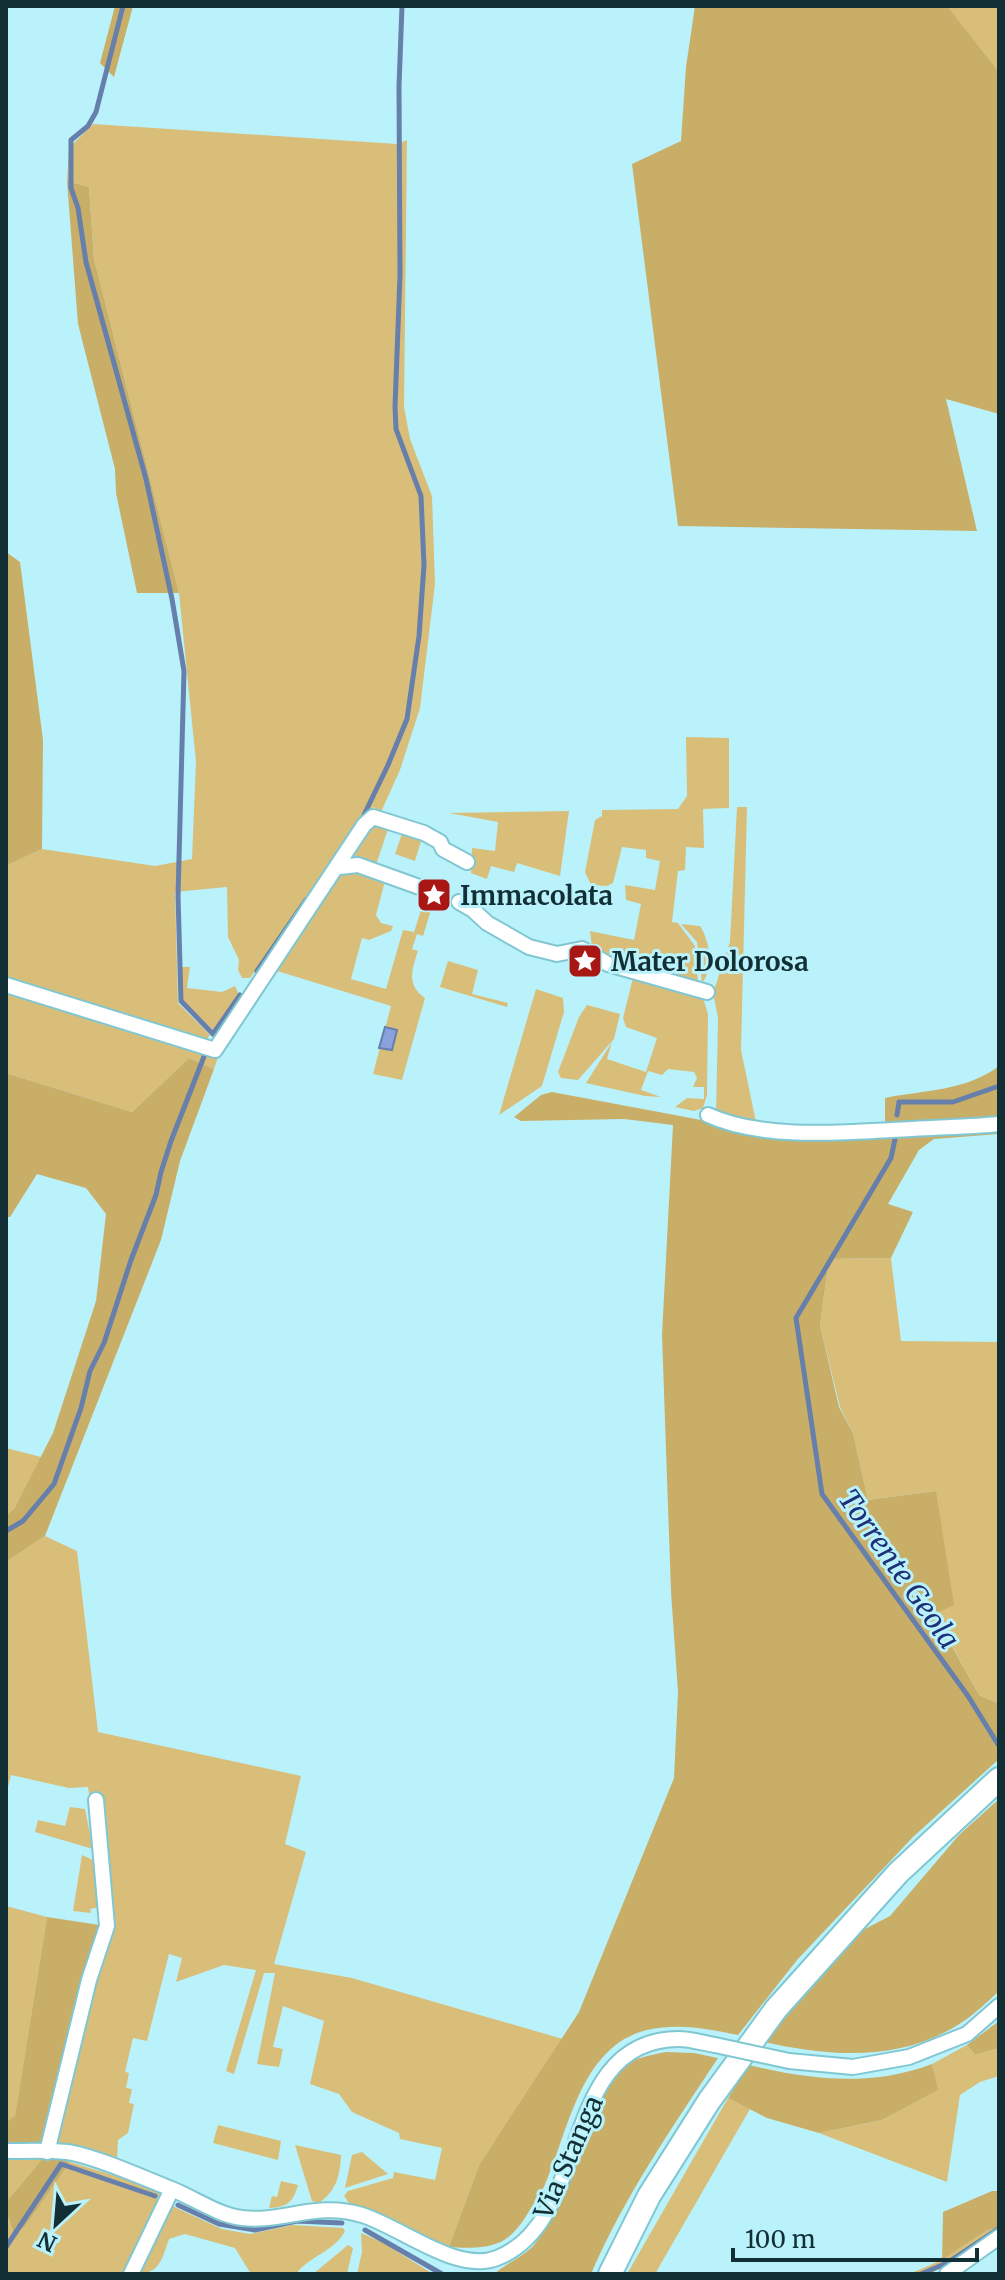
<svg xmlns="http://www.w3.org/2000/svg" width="1005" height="2280" font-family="Merriweather,serif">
  <rect width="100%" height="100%" fill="#baf2fb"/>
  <!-- green -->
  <path fill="#d9be7a" d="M 947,6 L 999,6 L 999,72 L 948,8 Z
    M 93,124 L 397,144 L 407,140 L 404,407 L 410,439 L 432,496 L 435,584 L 420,708 L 400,770 L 381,812 L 373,807 L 250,978 L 242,978 L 238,970 L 239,960 L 228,937 L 227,887 L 175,892 L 178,1003 L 210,1035 L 207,1039 L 6,980 L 6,865 L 42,849 L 155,866 L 192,859 L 196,762 L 179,593 L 94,259 L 89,187 L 67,181 L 69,148 Z
    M 686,737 L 729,738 L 729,808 L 703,809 L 704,848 L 686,847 L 685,870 L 678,871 L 672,922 L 678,923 L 695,946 L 698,982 L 696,984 L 602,955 L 602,950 L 592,947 L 590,931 L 634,940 L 641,904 L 626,900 L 625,885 L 655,890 L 660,861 L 646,858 L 646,850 L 622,847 L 613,883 L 607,886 L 591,885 L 585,872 L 595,820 L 602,816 L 602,810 L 678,809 L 687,796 Z
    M 737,807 L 747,807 L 741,1050 L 756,1122 L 716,1114 L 718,1018 L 713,993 L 730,942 Z
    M 569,811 L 560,876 L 517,863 L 514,872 L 491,866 L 487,879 L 471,873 L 472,848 L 495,851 L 498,822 L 449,813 Z
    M 376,823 L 389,826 L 375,868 L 353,855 C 355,841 363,828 376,823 Z
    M 403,831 L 422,838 L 415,861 L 395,854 Z
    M 351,868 L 385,881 L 376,915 L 381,923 L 393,926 L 391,931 L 369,940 L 362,938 L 351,979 L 386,989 L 403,930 L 414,932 L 423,904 L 429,895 L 436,894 L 423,936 L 417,934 L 412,949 L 418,951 C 412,969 406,985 425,998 L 402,1080 L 373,1074 L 391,1006 L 274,970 L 339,874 Z
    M 681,924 L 700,926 C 710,941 714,969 702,983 L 697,942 Z
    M 448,961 L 478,970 L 472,994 L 508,1003 L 507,1007 L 440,987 Z
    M 182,967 L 190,967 L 187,988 L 222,992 L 235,986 L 239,995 L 214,1031 L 182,1000 Z
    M 633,978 L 695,994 L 704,1001 L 708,1014 L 707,1095 L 703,1108 L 694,1111 L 675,1107 L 687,1098 L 704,1099 L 704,1087 L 693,1087 L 697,1078 L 694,1072 L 668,1069 L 662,1075 L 648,1071 L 641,1090 L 661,1097 L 645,1096 L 586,1083 L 612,1042 L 607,1059 L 646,1072 L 657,1038 L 626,1027 L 623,1018 Z
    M 6,989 L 219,1054 L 214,1069 L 189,1058 L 132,1112 L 6,1073 Z
    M 536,989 L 563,998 L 564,1012 L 542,1086 L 499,1115 Z
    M 587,1005 L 620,1014 L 614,1039 L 578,1080 L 561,1078 L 558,1072 L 579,1017 Z
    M 891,1258 L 901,1341 L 999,1342 L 999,1704 L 979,1695 L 934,1613 L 936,1491 L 868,1500 L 853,1433 L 840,1407 L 820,1325 L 829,1259 Z
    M 6,1448 L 41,1457 L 14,1509 L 6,1515 Z
    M 45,1536 L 77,1551 L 98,1732 L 301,1776 L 285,1844 L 306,1852 L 274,1964 L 352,1978 L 563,2039 L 479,2165 L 449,2247 L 349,2203 L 344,2196 L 348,2191 L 393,2178 L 394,2172 L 435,2180 L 442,2148 L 400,2139 L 399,2133 L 352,2112 L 339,2094 L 310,2084 L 324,2021 L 283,2006 L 273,2047 L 283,2049 L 279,2067 L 257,2064 L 275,1973 L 264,1973 L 234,2074 L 226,2071 L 256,1970 L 224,1965 L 176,1982 L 182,1958 L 169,1954 L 147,2041 L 133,2038 L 125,2072 L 129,2073 L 126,2088 L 132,2089 L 129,2103 L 134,2104 L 128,2133 L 118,2140 L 117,2163 L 50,2145 L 108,1923 L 88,1787 L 69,1788 L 11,1775 L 6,1795 L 6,1562 Z
    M 70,1807 L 85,1809 L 93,1849 L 35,1832 L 38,1820 L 65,1826 Z
    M 82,1855 L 95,1861 L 100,1907 L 90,1909 L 91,1913 L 73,1911 Z
    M 6,1906 L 47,1917 L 15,2117 L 6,2122 Z
    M 967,2045 L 975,2055 L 999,2048 L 999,2076 L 980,2082 L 960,2095 L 947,2182 L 819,2133 L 882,2120 L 937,2090 L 932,2064 Z
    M 728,2098 L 750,2109 L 655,2274 L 627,2274 Z
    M 218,2125 L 281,2141 L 278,2160 L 213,2143 Z
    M 295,2145 L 341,2155 C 340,2175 337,2190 319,2203 L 312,2201 Z
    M 362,2152 L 388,2174 L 345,2188 L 352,2155 Z
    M 6,2158 L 42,2159 L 6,2202 Z
    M 70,2162 L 158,2189 L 161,2199 L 125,2274 L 6,2274 L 6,2211 L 13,2231 L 24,2228 Z
    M 281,2181 L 298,2185 C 293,2203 287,2207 269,2208 L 272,2196 L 277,2197 Z
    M 168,2204 L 222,2229 L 250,2234 L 292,2225 L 343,2228 L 345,2231 C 334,2252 309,2256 296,2274 L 251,2274 L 235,2248 L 185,2234 L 169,2239 C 162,2259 160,2274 136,2274 Z
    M 999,2227 L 999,2232 L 930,2274 L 909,2274 L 942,2260 L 986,2231 Z
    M 361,2233 L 382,2242 L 433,2274 L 357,2274 L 362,2252 Z
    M 348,2245 L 353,2248 L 347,2274 L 313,2274 Z"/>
  <!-- forest -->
  <path fill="#c9ae68" d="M 115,6 L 133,6 L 114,77 L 100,63 Z
    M 695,6 L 947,6 L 999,72 L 999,414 L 946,399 L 977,531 L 678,526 L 632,164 L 681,141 L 686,67 Z
    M 67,181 L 89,187 L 94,259 L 179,593 L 137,593 L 116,493 L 115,469 L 78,324 Z
    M 6,552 L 20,562 L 43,740 L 42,849 L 7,865 Z
    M 189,1058 L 214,1069 L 180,1161 L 161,1240 L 45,1536 L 6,1562 L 6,1515 L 14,1509 L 53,1433 L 96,1301 L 106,1214 L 86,1188 L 37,1174 L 10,1217 L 6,1217 L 6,1073 L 132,1112 Z
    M 999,1066 L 999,1134 L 934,1139 L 919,1150 L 888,1204 L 913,1212 L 891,1258 L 829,1259 L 820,1325 L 839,1407 L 853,1433 L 868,1500 L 936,1491 L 954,1605 L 934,1614 L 979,1695 L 999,1704 L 999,1759 L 913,1837 L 797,1960 L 738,2035 C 707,2029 679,2023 647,2030 C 581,2046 569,2129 546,2182 C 542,2193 534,2203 528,2213 C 521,2225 511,2238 498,2243 C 483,2249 464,2248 449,2247 L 479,2165 L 579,2012 L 674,1778 L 678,1692 L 671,1592 L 662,1335 L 673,1125 L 624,1119 L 521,1121 L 514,1117 L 541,1095 L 552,1092 L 803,1139 L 868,1140 L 885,1128 L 885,1098 C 924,1090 966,1091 999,1066 Z
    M 999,1799 L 999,1991 C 987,2002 975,2014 961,2023 C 901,2062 831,2057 764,2042 L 863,1930 L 890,1916 L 959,1835 Z
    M 47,1917 L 106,1926 L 47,2145 L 6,2148 L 6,2122 L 15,2116 Z
    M 999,2021 L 999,2048 L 975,2055 L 967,2045 Z
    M 666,2052 L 694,2053 L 718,2058 C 672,2128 624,2197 591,2274 L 494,2274 C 504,2265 527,2254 534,2245 C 572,2200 578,2097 625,2065 C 637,2057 652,2055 666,2052 Z
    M 932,2064 L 938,2090 L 882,2120 L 819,2133 L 767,2118 L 728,2098 L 749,2065 C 810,2080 872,2087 932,2064 Z
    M 59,2158 L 70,2162 L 24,2228 L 13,2231 L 6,2211 L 6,2202 L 42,2159 Z
    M 992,2191 L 999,2191 L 999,2227 L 986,2231 L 942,2260 L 943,2212 Z"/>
  <!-- water -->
  <path fill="#8aa1de" stroke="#667fab" stroke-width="2" d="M 385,1027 L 397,1030 L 392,1050 L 379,1048 Z"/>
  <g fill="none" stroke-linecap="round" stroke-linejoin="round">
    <!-- stream -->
    <path stroke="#667fab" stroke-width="5" d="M 123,6 L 96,112 L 88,126 L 71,140 L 71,188 L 78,208 L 86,262 L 146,479 L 172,599 L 184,671 L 178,896 L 181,1001 L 213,1034 L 240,995
      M 362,819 L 388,765 L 407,719 L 419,636 L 424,565 L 421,496 L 396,429 L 395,407 L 400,275 L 399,86 L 402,6
      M 257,971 L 306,900
      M 897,1115 L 899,1102 L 953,1102 L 999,1086
      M 895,1139 L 891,1158 L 796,1318 L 822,1494 L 968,1696 L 999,1746
      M 6,1531 L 23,1521 L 54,1484 L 81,1408 L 90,1371 L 104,1343 L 131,1260 L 156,1195 L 161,1172 L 171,1141 L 205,1054
      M 178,2205 L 219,2224 L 255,2230 L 297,2221 L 342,2223
      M 365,2230 L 442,2274
      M 6,2247 L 61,2164 L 155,2196
      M 921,2274 L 947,2263 L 998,2229"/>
    <!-- minor-tunnel -->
    <path stroke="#98cbd3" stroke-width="14" stroke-dasharray="14 7" stroke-linecap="butt" d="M 436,893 L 459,902"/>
    <defs>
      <path id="minor" d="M 339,867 L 358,865 L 436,893
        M 459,902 L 473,910 L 487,923 L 529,947 L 557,954 L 582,949 L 608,964 L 707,992
        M 6,985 L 215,1050 L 364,825 L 373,817 L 424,833 L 440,842 L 443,849 L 467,862
        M 708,1115 C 764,1141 850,1132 912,1129 C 941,1127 970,1127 999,1124
        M 789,2061 L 853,2067 L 909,2057 L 967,2034 L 999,2006
        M 6,2151 C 26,2151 47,2150 67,2152 C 92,2155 144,2178 169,2188 C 193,2197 217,2215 242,2218 C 283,2223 316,2201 362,2215 C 401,2227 457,2274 497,2258 C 593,2221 557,2039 679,2039 C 690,2039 703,2043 715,2045
        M 47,2152 L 89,1980 L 107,1926 L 96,1800
        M 131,2274 L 172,2189
        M 947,2274 L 999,2237"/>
      <path id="trunk" d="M 610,2274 L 649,2196 L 709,2101 L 776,2009 L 898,1873 L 999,1779"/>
    </defs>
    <!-- minor casing -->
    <use href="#minor" stroke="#80c7d2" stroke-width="18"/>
    <!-- trunk casing -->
    <use href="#trunk" stroke="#80c7d2" stroke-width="26"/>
    <!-- minor -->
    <use href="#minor" stroke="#fff" stroke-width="14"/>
    <!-- trunk -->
    <use href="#trunk" stroke="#fff" stroke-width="22"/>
    <defs>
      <path id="minor-bridge" d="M 715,2045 L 789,2061"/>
    </defs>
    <!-- minor-bridge casing -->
    <use href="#minor-bridge" stroke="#80c7d2" stroke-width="18" stroke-linecap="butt"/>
    <!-- minor-bridge -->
    <use href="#minor-bridge" stroke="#fff" stroke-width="14"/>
  </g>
  <!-- icons -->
  <defs>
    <symbol id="sight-square" viewBox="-11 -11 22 22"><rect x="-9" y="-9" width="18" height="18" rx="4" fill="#a91714" stroke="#baf2fb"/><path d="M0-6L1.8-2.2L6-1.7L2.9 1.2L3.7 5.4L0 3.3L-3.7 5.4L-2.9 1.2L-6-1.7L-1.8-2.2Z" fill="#fff"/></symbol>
  </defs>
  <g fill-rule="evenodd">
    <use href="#sight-square" x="414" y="875" width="40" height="40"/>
    <use href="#sight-square" x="565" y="941" width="40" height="40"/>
  </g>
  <g text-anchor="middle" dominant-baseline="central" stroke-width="6" stroke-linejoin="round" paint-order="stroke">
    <!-- poi labels -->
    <g font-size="26" font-weight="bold" fill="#112f34" stroke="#baf2fb" text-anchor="start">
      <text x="460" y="895">Immacolata</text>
      <text x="611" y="961">Mater Dolorosa</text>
    </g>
    <!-- street labels -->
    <g font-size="26" fill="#112f34" stroke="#baf2fb">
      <text transform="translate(568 2157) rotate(-66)">Via Stanga</text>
    </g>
    <!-- water labels -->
    <g font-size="28" font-style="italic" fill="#1e3077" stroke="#baf2fb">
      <text transform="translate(899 1569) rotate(55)">Torrente Geola</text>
    </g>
  </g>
  <!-- border -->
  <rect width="1005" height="2280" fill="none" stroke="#112f34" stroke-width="16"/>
  <!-- north arrow -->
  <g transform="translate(56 2224) rotate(206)" stroke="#baf2fb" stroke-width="6" paint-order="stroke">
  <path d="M0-6L14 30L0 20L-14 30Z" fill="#112f34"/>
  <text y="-12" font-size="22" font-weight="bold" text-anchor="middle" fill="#112f34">N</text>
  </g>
  <!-- scale -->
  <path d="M733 2248v12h244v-12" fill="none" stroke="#112f34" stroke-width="4"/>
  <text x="745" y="2248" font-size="24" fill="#112f34" stroke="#baf2fb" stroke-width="6" paint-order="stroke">100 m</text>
</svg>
